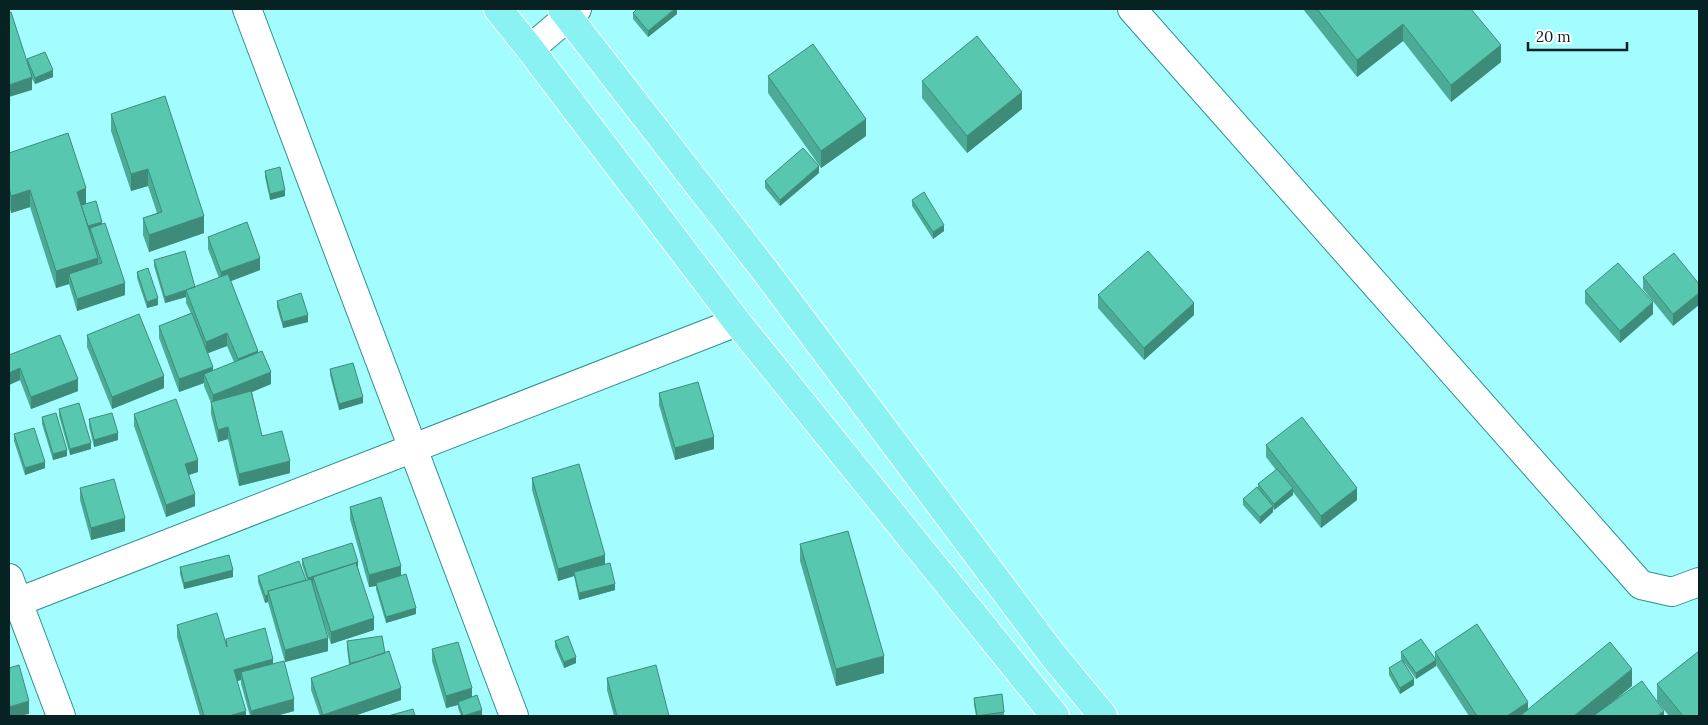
<svg xmlns="http://www.w3.org/2000/svg" width="1708" height="725" font-family="Lora,serif">
  <rect width="100%" height="100%" fill="#a3fdfe"/>
  <g fill="none" stroke-linecap="round" stroke-linejoin="round">
    <defs>
      <path id="minor" d="M 247,9 L 514,716
        M 1132,9 L 1641,585 L 1672,592 L 1699,582
        M 530,49 L 577,9
        M 9,578 L 61,716
        M 18,602 L 737,322"/>
      <path id="major" d="M 498,9 L 530,49 L 737,322 L 1055,716
        M 562,9 L 766,272 L 1052,654 L 1103,716"/>
    </defs>
    <!-- minor casing -->
    <use href="#minor" stroke="#318f91" stroke-width="30"/>
    <!-- major casing -->
    <use href="#major" stroke="#fff" stroke-width="30"/>
    <!-- minor -->
    <use href="#minor" stroke="#fff" stroke-width="28"/>
    <!-- major -->
    <use href="#major" stroke="#8bf2f4" stroke-width="28"/>
  </g>
  <!-- wall -->
  <path fill="#4cab96" fill-rule="evenodd" d="M 677,9 L 677,14 L 648,37 L 633,19 L 633,13 Z
    M 1303,9 L 1471,9 L 1501,62 L 1451,102 L 1403,41 L 1357,77 Z
    M 27,60 L 53,77 L 35,84 L 32,79 L 32,90 Z
    M 768,76 L 866,136 L 821,168 L 768,93 Z
    M 922,81 L 1022,109 L 967,153 L 922,98 Z
    M 111,114 L 204,233 L 149,252 L 143,235 L 143,218 L 157,213 L 148,186 L 131,191 L 111,131 Z
    M 9,153 L 86,204 L 102,224 L 125,295 L 77,311 L 69,284 L 56,288 L 30,207 L 11,213 L 9,205 Z
    M 265,171 L 285,196 L 270,200 L 265,177 Z
    M 819,173 L 780,206 L 765,188 L 765,181 Z
    M 912,200 L 944,231 L 933,239 L 912,206 Z
    M 208,237 L 260,270 L 230,281 L 271,384 L 252,392 L 262,436 L 290,473 L 239,486 L 228,439 L 218,442 L 211,414 L 211,403 L 204,386 L 204,383 L 179,392 L 159,338 L 159,326 L 191,313 L 186,303 L 186,297 L 165,303 L 154,266 L 154,260 L 195,287 L 219,278 L 208,249 ZM 227,346 L 234,362 L 213,371 L 207,353 Z
    M 137,272 L 158,305 L 147,308 L 137,278 Z
    M 1643,277 L 1699,284 L 1673,326 L 1643,289 Z
    M 1585,291 L 1653,314 L 1620,343 L 1585,303 Z
    M 1098,295 L 1194,315 L 1144,360 L 1098,308 Z
    M 277,301 L 308,322 L 283,328 L 277,307 Z
    M 87,335 L 164,388 L 112,409 L 87,347 Z
    M 9,355 L 78,391 L 31,409 L 20,380 L 9,385 Z
    M 330,369 L 363,403 L 339,410 L 330,375 Z
    M 659,393 L 714,449 L 675,460 L 659,405 Z
    M 59,409 L 91,449 L 70,455 L 59,416 Z
    M 134,414 L 198,472 L 189,475 L 195,506 L 166,517 L 134,426 Z
    M 42,417 L 67,456 L 53,460 L 42,424 Z
    M 89,419 L 118,440 L 94,447 L 89,426 Z
    M 14,434 L 45,468 L 25,475 L 14,441 Z
    M 1266,445 L 1357,500 L 1321,528 L 1293,492 L 1293,495 L 1274,510 L 1273,508 L 1273,512 L 1260,524 L 1243,505 L 1243,499 L 1258,489 L 1258,484 L 1276,470 L 1266,457 Z
    M 532,478 L 605,564 L 615,590 L 579,600 L 574,576 L 558,581 L 532,490 Z
    M 80,488 L 125,531 L 91,540 L 80,500 Z
    M 350,507 L 401,576 L 416,614 L 386,623 L 376,589 L 376,586 L 369,587 L 350,519 Z
    M 800,544 L 884,673 L 836,686 L 800,561 Z
    M 302,559 L 358,568 L 374,630 L 331,644 L 320,612 L 328,651 L 285,662 L 268,602 L 265,603 L 258,582 L 258,576 L 307,580 L 302,565 Z
    M 180,567 L 233,577 L 184,589 L 180,574 Z
    M 177,625 L 226,643 L 226,639 L 273,664 L 294,711 L 276,716 L 250,716 L 241,684 L 241,680 L 237,681 L 246,716 L 200,716 L 177,637 Z
    M 347,641 L 385,653 L 401,700 L 354,716 L 320,716 L 311,690 L 311,678 L 349,665 L 347,648 Z
    M 555,641 L 576,663 L 564,668 L 555,647 Z
    M 432,649 L 472,697 L 482,716 L 461,716 L 458,708 L 458,705 L 446,708 L 432,661 Z
    M 1401,652 L 1435,659 L 1435,652 L 1528,709 L 1632,686 L 1607,706 L 1664,716 L 1469,716 L 1436,665 L 1436,666 L 1416,679 L 1404,662 L 1414,685 L 1400,694 L 1389,675 L 1389,668 L 1402,660 L 1401,659 Z
    M 607,678 L 669,716 L 614,716 L 607,690 Z
    M 1657,684 L 1699,716 L 1669,716 L 1657,701 Z
    M 974,698 L 1004,712 L 1004,716 L 976,716 L 974,705 Z"/>
  <!-- shaded-wall -->
  <path fill="#3e8b7a" d="M 675,9 L 677,9 L 677,14 L 648,37 L 648,31 Z
    M 1403,24 L 1403,41 L 1357,77 L 1357,60 Z
    M 1501,45 L 1501,62 L 1451,102 L 1451,85 Z
    M 53,70 L 53,77 L 35,84 L 35,78 Z
    M 32,77 L 32,90 L 9,97 L 9,85 Z
    M 1022,92 L 1022,109 L 967,153 L 967,136 Z
    M 866,119 L 866,136 L 821,168 L 821,151 Z
    M 819,166 L 819,173 L 780,206 L 780,200 Z
    M 148,169 L 148,186 L 131,191 L 131,174 Z
    M 86,188 L 86,205 L 80,207 L 77,192 Z
    M 30,190 L 30,207 L 11,213 L 11,196 Z
    M 285,190 L 285,196 L 270,200 L 270,194 Z
    M 204,216 L 204,233 L 149,252 L 149,235 Z
    M 102,222 L 102,228 L 90,228 L 90,232 L 86,233 L 86,227 Z
    M 944,225 L 944,231 L 933,239 L 933,232 Z
    M 98,258 L 98,275 L 69,274 L 69,284 L 56,288 L 56,271 Z
    M 260,258 L 260,270 L 221,285 L 221,272 Z
    M 125,283 L 125,295 L 77,311 L 77,299 Z
    M 195,288 L 186,290 L 186,297 L 165,303 L 165,297 Z
    M 1699,293 L 1699,305 L 1673,326 L 1673,314 Z
    M 158,298 L 158,305 L 147,308 L 147,302 Z
    M 1653,302 L 1653,314 L 1620,343 L 1620,331 Z
    M 1194,303 L 1194,315 L 1144,360 L 1144,348 Z
    M 308,315 L 308,322 L 283,328 L 283,322 Z
    M 227,333 L 227,346 L 206,354 L 206,342 Z
    M 258,351 L 258,363 L 238,371 L 238,359 Z
    M 213,367 L 213,379 L 204,374 L 204,383 L 179,392 L 179,379 Z
    M 20,368 L 20,380 L 9,385 L 9,373 Z
    M 271,372 L 271,384 L 213,408 L 213,395 Z
    M 164,376 L 164,388 L 112,409 L 112,397 Z
    M 78,379 L 78,391 L 31,409 L 31,397 Z
    M 363,397 L 363,403 L 339,410 L 339,404 Z
    M 228,427 L 228,439 L 218,442 L 218,430 Z
    M 118,433 L 118,440 L 94,447 L 94,440 Z
    M 714,437 L 714,449 L 675,460 L 675,448 Z
    M 91,443 L 91,449 L 70,455 L 70,449 Z
    M 67,450 L 67,456 L 53,460 L 53,454 Z
    M 198,460 L 198,472 L 185,476 L 185,464 Z
    M 290,461 L 290,473 L 239,486 L 239,474 Z
    M 45,462 L 45,468 L 25,475 L 25,468 Z
    M 1293,488 L 1293,495 L 1274,510 L 1274,504 Z
    M 1357,488 L 1357,500 L 1321,528 L 1321,516 Z
    M 195,494 L 195,506 L 166,517 L 166,505 Z
    M 1273,506 L 1273,512 L 1260,524 L 1260,517 Z
    M 125,518 L 125,531 L 91,540 L 91,528 Z
    M 605,555 L 605,567 L 574,572 L 574,576 L 558,581 L 558,569 Z
    M 358,562 L 358,568 L 313,577 L 313,583 L 308,584 L 308,578 Z
    M 401,566 L 401,578 L 376,583 L 376,586 L 369,587 L 369,575 Z
    M 233,570 L 233,577 L 184,589 L 184,583 Z
    M 615,584 L 615,590 L 579,600 L 579,593 Z
    M 268,595 L 268,602 L 265,603 L 265,596 Z
    M 416,608 L 416,614 L 386,623 L 386,617 Z
    M 374,618 L 374,630 L 331,644 L 331,632 Z
    M 328,638 L 328,651 L 285,662 L 285,650 Z
    M 884,656 L 884,673 L 836,686 L 836,669 Z
    M 576,657 L 576,663 L 564,668 L 564,662 Z
    M 273,659 L 273,671 L 241,672 L 241,680 L 234,682 L 234,670 Z
    M 1436,660 L 1436,666 L 1416,679 L 1416,673 Z
    M 1632,669 L 1632,686 L 1595,716 L 1574,716 Z
    M 1414,679 L 1414,685 L 1400,694 L 1400,688 Z
    M 401,688 L 401,700 L 354,716 L 323,716 L 323,715 Z
    M 472,688 L 472,701 L 458,702 L 458,705 L 446,708 L 446,696 Z
    M 294,699 L 294,711 L 276,716 L 251,716 L 251,711 Z
    M 29,701 L 29,714 L 19,716 L 9,716 L 9,707 Z
    M 1528,702 L 1528,714 L 1525,716 L 1507,716 Z
    M 482,710 L 482,716 L 465,716 Z
    M 246,711 L 246,716 L 229,716 Z
    M 1664,711 L 1664,716 L 1657,716 Z"/>
  <!-- building -->
  <path fill="#58c7af" stroke="#3e8b7a" d="M 637,9 L 675,9 L 648,31 L 633,13 Z
    M 1317,9 L 1471,9 L 1501,45 L 1451,85 L 1403,24 L 1357,60 Z
    M 11,12 L 32,77 L 9,85 L 9,13 Z
    M 977,36 L 1022,92 L 967,136 L 922,81 Z
    M 813,44 L 866,119 L 821,151 L 768,76 Z
    M 45,52 L 53,70 L 35,78 L 27,59 Z
    M 165,96 L 204,216 L 149,235 L 143,218 L 162,212 L 148,169 L 131,174 L 111,114 Z
    M 68,133 L 86,188 L 77,192 L 98,258 L 56,271 L 30,190 L 11,196 L 9,188 L 9,153 Z
    M 803,148 L 819,166 L 780,200 L 765,181 Z
    M 280,167 L 285,190 L 270,194 L 265,171 Z
    M 924,192 L 944,225 L 933,232 L 912,200 Z
    M 96,201 L 102,222 L 88,226 L 81,205 Z
    M 247,222 L 260,258 L 221,272 L 208,237 Z
    M 105,223 L 125,283 L 77,299 L 69,274 L 102,263 L 90,228 Z
    M 185,251 L 195,287 L 165,297 L 154,260 Z
    M 1148,251 L 1194,303 L 1144,348 L 1098,295 Z
    M 1674,253 L 1699,284 L 1699,293 L 1673,314 L 1643,277 Z
    M 1618,263 L 1653,302 L 1620,331 L 1585,291 Z
    M 148,268 L 158,298 L 147,302 L 137,272 Z
    M 228,274 L 258,351 L 238,359 L 227,333 L 206,342 L 186,290 Z
    M 301,293 L 308,315 L 283,322 L 277,301 Z
    M 192,313 L 213,367 L 179,379 L 159,326 Z
    M 139,314 L 164,376 L 112,397 L 87,335 Z
    M 60,335 L 78,379 L 31,397 L 20,368 L 9,373 L 9,355 Z
    M 262,351 L 271,372 L 213,395 L 204,374 Z
    M 353,363 L 363,397 L 339,404 L 330,369 Z
    M 698,382 L 714,437 L 675,448 L 659,393 Z
    M 251,391 L 262,436 L 282,431 L 290,461 L 239,474 L 228,427 L 218,430 L 211,402 Z
    M 176,399 L 198,460 L 185,464 L 195,494 L 166,505 L 134,414 Z
    M 79,403 L 91,443 L 70,449 L 59,409 Z
    M 56,413 L 67,450 L 53,454 L 42,417 Z
    M 112,413 L 118,433 L 94,440 L 89,419 Z
    M 1302,417 L 1357,488 L 1321,516 L 1266,445 Z
    M 34,428 L 45,462 L 25,468 L 14,434 Z
    M 579,464 L 605,555 L 558,569 L 532,478 Z
    M 1277,469 L 1293,488 L 1274,504 L 1258,484 Z
    M 114,479 L 125,518 L 91,528 L 80,488 Z
    M 1257,487 L 1273,506 L 1260,517 L 1243,499 Z
    M 381,497 L 401,566 L 369,575 L 350,507 Z
    M 848,531 L 884,656 L 836,669 L 800,544 Z
    M 352,543 L 358,562 L 308,578 L 302,559 Z
    M 229,555 L 233,570 L 184,583 L 180,567 Z
    M 299,561 L 306,580 L 268,591 L 268,595 L 265,596 L 258,576 Z
    M 356,563 L 374,618 L 331,632 L 313,577 Z
    M 610,563 L 615,584 L 579,593 L 574,572 Z
    M 406,574 L 416,608 L 386,617 L 376,583 Z
    M 311,579 L 328,638 L 285,650 L 268,591 Z
    M 217,613 L 227,647 L 226,639 L 265,628 L 273,659 L 234,670 L 246,711 L 229,716 L 204,716 L 177,625 Z
    M 1477,624 L 1528,702 L 1507,716 L 1477,716 L 1435,652 Z
    M 382,636 L 385,653 L 360,661 L 350,663 L 347,641 Z
    M 568,636 L 576,657 L 564,662 L 555,641 Z
    M 1421,639 L 1436,660 L 1416,673 L 1401,652 Z
    M 458,642 L 472,688 L 446,696 L 432,649 Z
    M 1610,642 L 1632,669 L 1574,716 L 1520,716 Z
    M 389,651 L 401,688 L 323,715 L 311,678 Z
    M 1699,651 L 1699,716 L 1683,716 L 1657,684 Z
    M 1402,660 L 1414,679 L 1400,688 L 1389,668 Z
    M 284,661 L 294,699 L 251,711 L 241,672 Z
    M 19,665 L 29,701 L 9,707 L 9,668 Z
    M 656,665 L 669,716 L 617,716 L 607,678 Z
    M 1642,681 L 1664,711 L 1657,716 L 1593,716 Z
    M 1002,694 L 1004,712 L 977,716 L 974,698 Z
    M 477,695 L 482,710 L 463,716 L 458,702 Z
    M 413,709 L 415,716 L 388,716 Z"/>
  <!-- border -->
  <rect width="1708" height="725" fill="none" stroke="#072222" stroke-width="20"/>
  <!-- scale -->
  <path d="M1528 42v8h99v-8" fill="none" stroke="#072222" stroke-width="2.5"/>
  <text x="1536" y="42" font-size="15" fill="#072222" stroke="#ffffff" stroke-width="4" paint-order="stroke">20 m</text>
</svg>
